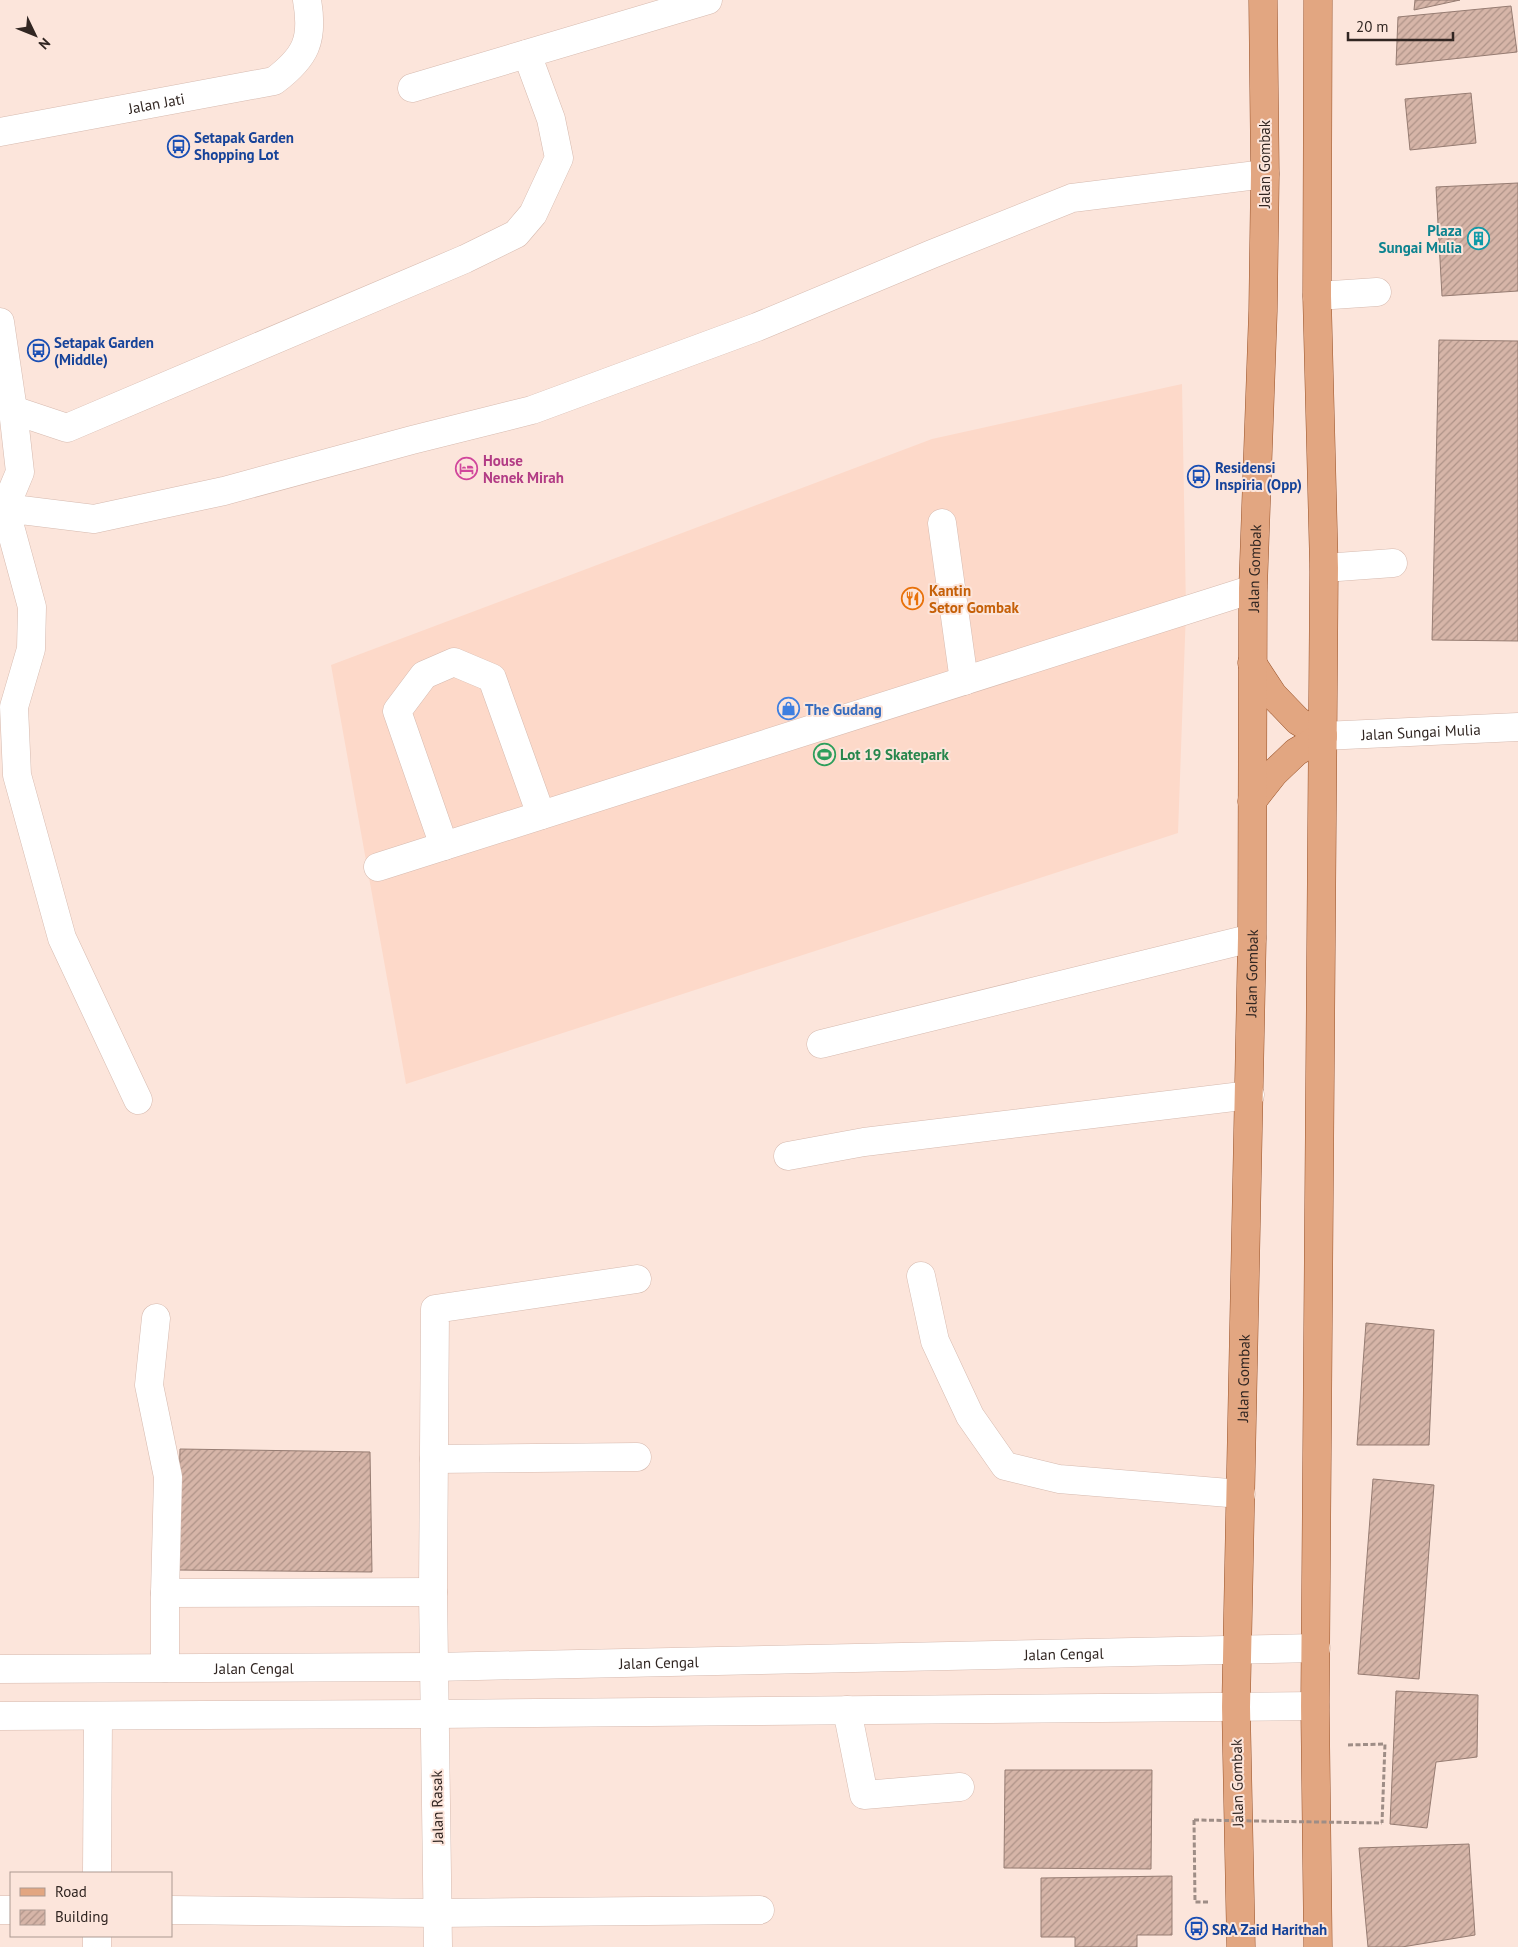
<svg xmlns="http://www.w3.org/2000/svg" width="1518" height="1947" font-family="'PT Sans',sans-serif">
  <defs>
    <pattern id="building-hatch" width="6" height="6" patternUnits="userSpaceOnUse" patternTransform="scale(1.25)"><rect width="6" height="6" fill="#d6b5a8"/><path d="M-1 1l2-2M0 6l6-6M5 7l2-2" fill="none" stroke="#ae9388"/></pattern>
  </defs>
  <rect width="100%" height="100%" fill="#fce5db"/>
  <!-- built -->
  <path fill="#fdd9c9" d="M 1182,384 L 1186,610 L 1178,833 L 406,1084 L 331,665 L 932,439 Z"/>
  <!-- building -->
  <path fill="url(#building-hatch)" stroke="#967c72" d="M 1415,0 L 1460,0 L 1414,10 Z
    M 1511,6 L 1517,52 L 1396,65 L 1398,17 Z
    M 1471,93 L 1476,143 L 1410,150 L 1405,99 Z
    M 1518,183 L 1518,291 L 1442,296 L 1436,187 Z
    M 1439,340 L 1518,341 L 1518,641 L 1432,640 Z
    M 1366,1323 L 1434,1330 L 1429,1445 L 1357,1445 Z
    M 180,1449 L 370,1452 L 372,1572 L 177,1570 Z
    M 1373,1479 L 1434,1485 L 1419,1679 L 1358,1674 Z
    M 1396,1691 L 1478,1695 L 1477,1757 L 1436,1762 L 1427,1828 L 1390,1824 Z
    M 1005,1770 L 1152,1770 L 1151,1869 L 1004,1868 Z
    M 1469,1844 L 1475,1935 L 1402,1947 L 1368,1947 L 1359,1848 Z
    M 1172,1876 L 1172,1935 L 1137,1935 L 1137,1947 L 1075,1947 L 1075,1937 L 1041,1937 L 1041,1878 Z"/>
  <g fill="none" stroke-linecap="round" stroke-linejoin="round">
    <defs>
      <g id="minor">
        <path d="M 412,88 L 708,0"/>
        <path id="s1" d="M 0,132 L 274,81 C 306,57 314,40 307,0"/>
        <path d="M 1317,296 L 1377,292"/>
        <path d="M 0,322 L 13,410 L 20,472 L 5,508 L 0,510"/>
        <path d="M 13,410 L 67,428 L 465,259 L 516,234 L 533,214 L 559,158 L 551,119 L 527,54"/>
        <path d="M 942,523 L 964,681"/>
        <path d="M 1324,568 L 1393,563"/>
        <path id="s2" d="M 1323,736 L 1518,727"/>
        <path d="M 444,846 L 397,711 L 424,675 L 454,662 L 492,678 L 541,815"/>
        <path d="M 378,867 L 1253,589"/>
        <path d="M 821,1044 L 1252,938"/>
        <path d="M 138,1100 L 62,938 L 17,775 L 14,707 L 31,649 L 32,607 L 5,508 L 94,519 L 224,491 L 412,440 L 532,410 L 757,327 L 932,254 L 1072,198 L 1265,174"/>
        <path d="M 788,1156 L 864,1142 L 1250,1095"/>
        <path d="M 921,1276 L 935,1341 L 970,1416 L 1005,1466 L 1059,1479 L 1241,1494"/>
        <path d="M 156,1318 L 149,1385 L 168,1477 L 165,1593"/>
        <path d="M 434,1459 L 637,1457"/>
        <path d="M 165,1668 L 165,1593 L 433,1592"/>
        <path id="s3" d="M 0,1669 L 434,1667 L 1316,1648"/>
        <path d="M 847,1710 L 864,1795 L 960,1787"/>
        <path d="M 0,1716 L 436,1714 L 1315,1706"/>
        <path d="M 97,1873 L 98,1716"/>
        <path d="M 0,1910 L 11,1910"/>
        <path d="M 171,1910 L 438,1913 L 760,1910"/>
        <path d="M 97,1936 L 97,1947"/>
        <path d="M 438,1947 L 433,1592 L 435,1309 L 637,1279"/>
      </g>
      <g id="major">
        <path d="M 1252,663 L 1273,695 L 1298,721 L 1323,736"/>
        <path d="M 1252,801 L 1274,773 L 1296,752 L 1323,736"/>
        <path id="s4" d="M 1241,1947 L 1236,1707 L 1252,938 L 1253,589 L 1263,311 L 1265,174 L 1263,0"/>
        <path d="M 1318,1947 L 1315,1706 L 1324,568 L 1317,296 L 1318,0"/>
      </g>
    </defs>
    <!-- minor casing -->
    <use href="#minor" stroke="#d6baaf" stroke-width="29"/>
    <!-- major casing -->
    <use href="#major" stroke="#985229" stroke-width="29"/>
    <!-- path -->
    <path stroke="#9e8d86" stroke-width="3" stroke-dasharray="5 2.5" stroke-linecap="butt" d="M 1348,1745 L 1385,1744 L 1382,1823
      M 1194,1820 L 1195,1902 L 1208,1902"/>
    <!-- minor -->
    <use href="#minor" stroke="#fff" stroke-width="28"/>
    <!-- major -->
    <use href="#major" stroke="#e2a681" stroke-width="28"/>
    <!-- path-bridge -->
    <path stroke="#9e8d86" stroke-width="3" stroke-dasharray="5 2.5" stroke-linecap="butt" d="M 1194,1820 L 1382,1823"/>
  </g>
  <!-- icons -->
  <defs>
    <symbol id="bus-ring" viewBox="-11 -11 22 22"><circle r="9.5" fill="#fce5db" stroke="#1a4fb4" stroke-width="1.5"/><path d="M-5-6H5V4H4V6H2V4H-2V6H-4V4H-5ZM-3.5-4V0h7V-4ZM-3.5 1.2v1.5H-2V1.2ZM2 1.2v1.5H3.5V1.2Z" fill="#1a4fb4"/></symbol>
    <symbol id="building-ring" viewBox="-11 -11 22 22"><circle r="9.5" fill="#fce5db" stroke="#0f9aa8" stroke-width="1.5"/><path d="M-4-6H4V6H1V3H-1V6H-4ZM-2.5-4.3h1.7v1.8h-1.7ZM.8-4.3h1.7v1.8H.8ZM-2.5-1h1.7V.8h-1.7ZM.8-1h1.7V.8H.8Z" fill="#0f9aa8"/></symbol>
    <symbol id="hotel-ring" viewBox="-11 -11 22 22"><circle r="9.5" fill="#fce5db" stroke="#d1479c" stroke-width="1.5"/><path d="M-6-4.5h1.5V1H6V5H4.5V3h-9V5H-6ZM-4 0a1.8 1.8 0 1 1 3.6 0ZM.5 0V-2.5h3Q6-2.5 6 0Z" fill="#d1479c"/></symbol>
    <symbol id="restaurant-ring" viewBox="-11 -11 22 22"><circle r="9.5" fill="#fce5db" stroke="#e8710a" stroke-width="1.5"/><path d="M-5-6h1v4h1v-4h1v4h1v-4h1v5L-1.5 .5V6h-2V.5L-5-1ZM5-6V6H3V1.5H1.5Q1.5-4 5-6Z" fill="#e8710a"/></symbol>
    <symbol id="shop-ring" viewBox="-11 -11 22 22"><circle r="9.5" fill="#fce5db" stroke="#3f7fe0" stroke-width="1.5"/><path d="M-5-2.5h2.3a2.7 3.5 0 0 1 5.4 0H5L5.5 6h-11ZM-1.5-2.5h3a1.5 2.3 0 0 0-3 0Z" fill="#3f7fe0"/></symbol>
    <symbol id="stadium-ring" viewBox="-11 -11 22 22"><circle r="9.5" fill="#fce5db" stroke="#2e9e5b" stroke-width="1.5"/><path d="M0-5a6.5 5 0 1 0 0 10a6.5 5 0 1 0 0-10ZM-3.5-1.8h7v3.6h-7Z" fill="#2e9e5b"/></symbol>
  </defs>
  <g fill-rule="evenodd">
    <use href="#bus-ring" x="166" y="134" width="25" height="25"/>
    <use href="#building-ring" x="1466" y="226" width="25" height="25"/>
    <use href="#bus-ring" x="26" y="338" width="25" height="25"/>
    <use href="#hotel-ring" x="454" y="456" width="25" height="25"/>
    <use href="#bus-ring" x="1186" y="464" width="25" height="25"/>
    <use href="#restaurant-ring" x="900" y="586" width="25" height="25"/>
    <use href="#shop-ring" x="776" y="696" width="25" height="25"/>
    <use href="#stadium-ring" x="812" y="742" width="25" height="25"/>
    <use href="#bus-ring" x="1184" y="1916" width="25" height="25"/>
  </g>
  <g text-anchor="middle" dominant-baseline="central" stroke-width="4" stroke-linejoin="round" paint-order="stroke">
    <!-- street labels -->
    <g font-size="15" fill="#312622" stroke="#fce5db">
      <text stroke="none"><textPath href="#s1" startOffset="159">Jalan Jati</textPath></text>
      <text transform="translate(1264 164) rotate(-90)">Jalan Gombak</text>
      <text stroke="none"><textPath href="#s4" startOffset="1379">Jalan Gombak</textPath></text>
      <text stroke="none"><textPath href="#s2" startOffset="98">Jalan Sungai Mulia</textPath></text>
      <text stroke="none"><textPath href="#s4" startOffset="974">Jalan Gombak</textPath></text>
      <text stroke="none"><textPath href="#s4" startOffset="569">Jalan Gombak</textPath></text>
      <text stroke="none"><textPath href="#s3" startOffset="1064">Jalan Cengal</textPath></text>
      <text stroke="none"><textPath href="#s3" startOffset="659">Jalan Cengal</textPath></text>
      <text stroke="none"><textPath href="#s3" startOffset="254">Jalan Cengal</textPath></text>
      <text transform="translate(1237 1783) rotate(-91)">Jalan Gombak</text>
      <text transform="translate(437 1807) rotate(-91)">Jalan Rasak</text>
    </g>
    <!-- transit labels -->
    <g font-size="15" font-weight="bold" fill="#164399" stroke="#fce5db" text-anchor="start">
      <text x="194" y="137">Setapak Garden<tspan x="194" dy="17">Shopping Lot</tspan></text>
      <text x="54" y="342">Setapak Garden<tspan x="54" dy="17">(Middle)</tspan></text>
      <text x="1215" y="467">Residensi<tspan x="1215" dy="17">Inspiria (Opp)</tspan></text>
      <text x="1212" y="1929">SRA Zaid Harithah</text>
    </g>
    <!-- culture labels -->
    <g font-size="15" font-weight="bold" fill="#0d838f" stroke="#fce5db" text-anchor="end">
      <text x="1462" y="230">Plaza<tspan x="1462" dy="17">Sungai Mulia</tspan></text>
    </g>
    <!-- hotel labels -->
    <g font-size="15" font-weight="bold" fill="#b23c85" stroke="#fce5db" text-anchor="start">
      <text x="483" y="460">House<tspan x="483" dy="17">Nenek Mirah</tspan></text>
    </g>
    <!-- food labels -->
    <g font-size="15" font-weight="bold" fill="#c56008" stroke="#fce5db" text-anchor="start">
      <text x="929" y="590">Kantin<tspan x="929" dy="17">Setor Gombak</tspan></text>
    </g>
    <!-- shop labels -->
    <g font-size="15" font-weight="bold" fill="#366cbe" stroke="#fce5db" text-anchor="start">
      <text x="805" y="709">The Gudang</text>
    </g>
    <!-- leisure labels -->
    <g font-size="15" font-weight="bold" fill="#27864d" stroke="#fce5db" text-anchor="start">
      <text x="840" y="754">Lot 19 Skatepark</text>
    </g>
  </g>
  <!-- legend -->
  <rect x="10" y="1872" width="162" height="65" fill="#fce5db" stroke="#ab9991"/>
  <rect x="20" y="1888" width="25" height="8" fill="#e2a681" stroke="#ab9991"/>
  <text x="55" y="1897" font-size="15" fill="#312622">Road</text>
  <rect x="20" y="1910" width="25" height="15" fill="url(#building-hatch)" stroke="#ab9991"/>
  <text x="55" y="1922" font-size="15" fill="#312622">Building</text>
  <!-- north arrow -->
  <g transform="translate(35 35) rotate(133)" stroke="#fce5db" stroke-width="4" paint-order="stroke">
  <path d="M0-4L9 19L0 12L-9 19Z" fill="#312622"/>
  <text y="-8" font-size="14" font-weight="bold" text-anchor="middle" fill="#312622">N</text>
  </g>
  <!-- scale -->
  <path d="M1348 32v8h105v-8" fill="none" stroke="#312622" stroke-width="2.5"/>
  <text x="1356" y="32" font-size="15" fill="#312622" stroke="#fce5db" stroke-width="4" paint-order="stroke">20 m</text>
</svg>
